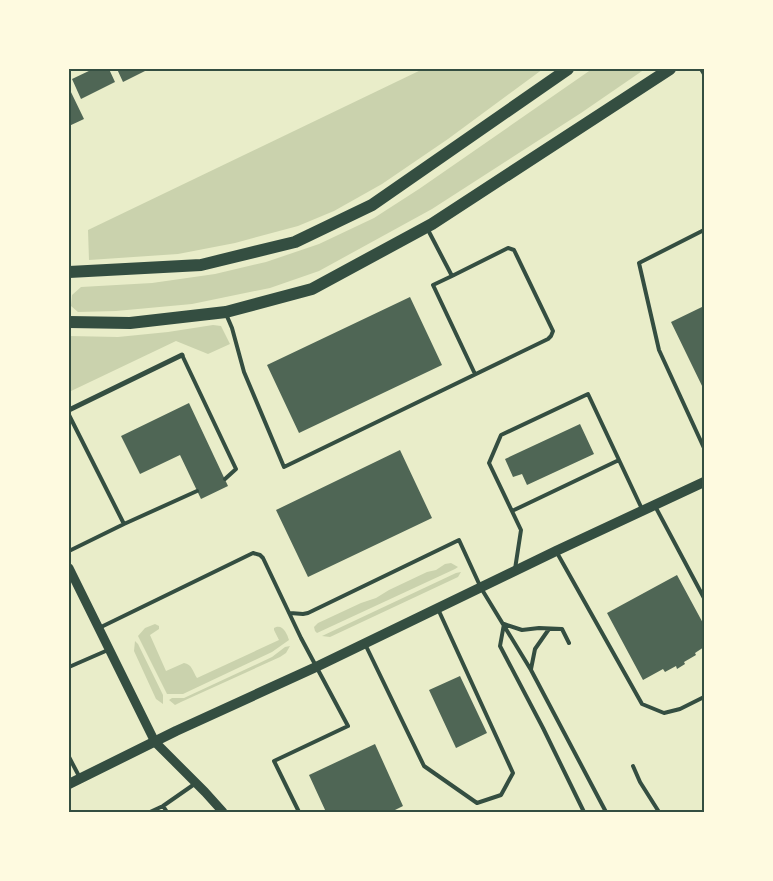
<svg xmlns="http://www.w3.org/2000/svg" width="773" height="881" font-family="Overpass,sans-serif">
  <rect width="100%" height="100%" fill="#e9edc9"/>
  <!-- green -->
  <path fill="#cad2ad" d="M 423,69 L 543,69 L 448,139 L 382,184 L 334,211 L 298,226 L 235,243 L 178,254 L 89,260 L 88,230 Z
    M 592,69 L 645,69 L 581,113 L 432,209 L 319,271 L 270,288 L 192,304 L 116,311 L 78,312 L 71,306 L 72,295 L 81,287 L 152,283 L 215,274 L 266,262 L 319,244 L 374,218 L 419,189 Z
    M 213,325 L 221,326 L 230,344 L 208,354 L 176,341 L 69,392 L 69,336 L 118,337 L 168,332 Z
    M 451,563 L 458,567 L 455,569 L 317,633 L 315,631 L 314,627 L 318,623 L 361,603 L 376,598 L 389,590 L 427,572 L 436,570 L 445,564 Z
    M 461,572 L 458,577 L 330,637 L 322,636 L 456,573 Z
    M 155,624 L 159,626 L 159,629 L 150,635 L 166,671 L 184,663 C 192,664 193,672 197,678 L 279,640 L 274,630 L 274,628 C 282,623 287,633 289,640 L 272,652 L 183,694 L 167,694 L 138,636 L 145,628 Z
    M 135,641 L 138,644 L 163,695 L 163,704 L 156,699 L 134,651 Z
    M 290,646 L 286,653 L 280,657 L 181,702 L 175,705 L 169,700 L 172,698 L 184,698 L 272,657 L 285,647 Z"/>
  <!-- building -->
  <path fill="#4f6655" d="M 93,69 L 109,69 L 115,82 L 81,99 L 72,79 Z
    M 117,69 L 149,69 L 123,82 Z
    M 69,88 L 84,119 L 69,126 Z
    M 410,297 L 442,365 L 299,433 L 267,365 Z
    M 704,306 L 704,390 L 671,322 Z
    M 189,403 L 228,486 L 201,499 L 180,455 L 140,474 L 121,436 Z
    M 580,424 L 594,454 L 527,485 L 522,474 L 513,477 L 505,459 Z
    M 400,450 L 432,518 L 308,577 L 276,510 Z
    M 677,575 L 704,625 L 704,647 L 695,653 L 696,655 L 684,662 L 685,664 L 677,669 L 676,666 L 665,672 L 663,669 L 643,680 L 607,613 Z
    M 460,676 L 487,733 L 456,748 L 429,690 Z
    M 375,744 L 403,806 L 391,812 L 326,812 L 309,775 Z"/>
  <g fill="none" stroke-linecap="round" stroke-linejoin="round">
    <!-- service -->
    <path stroke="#344e41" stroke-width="4" d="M 701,69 L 704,74
      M 704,230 L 639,263 L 659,350 L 704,448
      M 452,276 L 433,285 L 475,374
      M 226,314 L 232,328 L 244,372 L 284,467 L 548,339 L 551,336 L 553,331 L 514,250 L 508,248 L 452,276 L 427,228
      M 182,355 L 236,469 L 225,479
      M 69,415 L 124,524 L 69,551
      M 655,506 L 704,598
      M 512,511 L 619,460
      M 124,524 L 197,491
      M 556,551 L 642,704 L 664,713 L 680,709 L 704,697
      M 515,569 L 521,530 L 489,463 L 501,435 L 588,394 L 642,509
      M 290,613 L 303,614 L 308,613 L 459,540 L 481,588 L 531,670 L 606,812
      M 504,624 L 500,646 L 543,728 L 584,812
      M 504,624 L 522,630 L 539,628 L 562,629 L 569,643
      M 99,628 L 253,553 L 260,555 L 263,558 L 301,638 L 348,726 L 274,761 L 299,812
      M 365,644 L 424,766 L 477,803 L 501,795 L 513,773 L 438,609
      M 69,667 L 108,650
      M 531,669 L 535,649 L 549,629
      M 69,757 L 80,778
      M 633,766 L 640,782 L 659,812
      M 163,806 L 196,783
      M 150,812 L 163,806 L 167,812"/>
    <!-- minor -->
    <path stroke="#344e41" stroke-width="5" d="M 69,410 L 182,355"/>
    <!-- tertiary -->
    <path stroke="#344e41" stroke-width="9" d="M 69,568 L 155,742 L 205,792 L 223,812"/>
    <!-- secondary -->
    <path stroke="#344e41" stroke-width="10" d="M 69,784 L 176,731 L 316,667 L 556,551 L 704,482"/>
    <!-- primary -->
    <path stroke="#344e41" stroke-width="12" d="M 69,272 L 201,265 L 295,242 L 372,205 L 568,69
      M 69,322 L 130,323 L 226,312 L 312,289 L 432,224 L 670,69"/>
  </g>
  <!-- border -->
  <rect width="773" height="881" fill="none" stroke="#fefae0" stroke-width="140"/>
  <rect x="70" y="70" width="633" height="741" fill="none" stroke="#344e41" stroke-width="2"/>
</svg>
